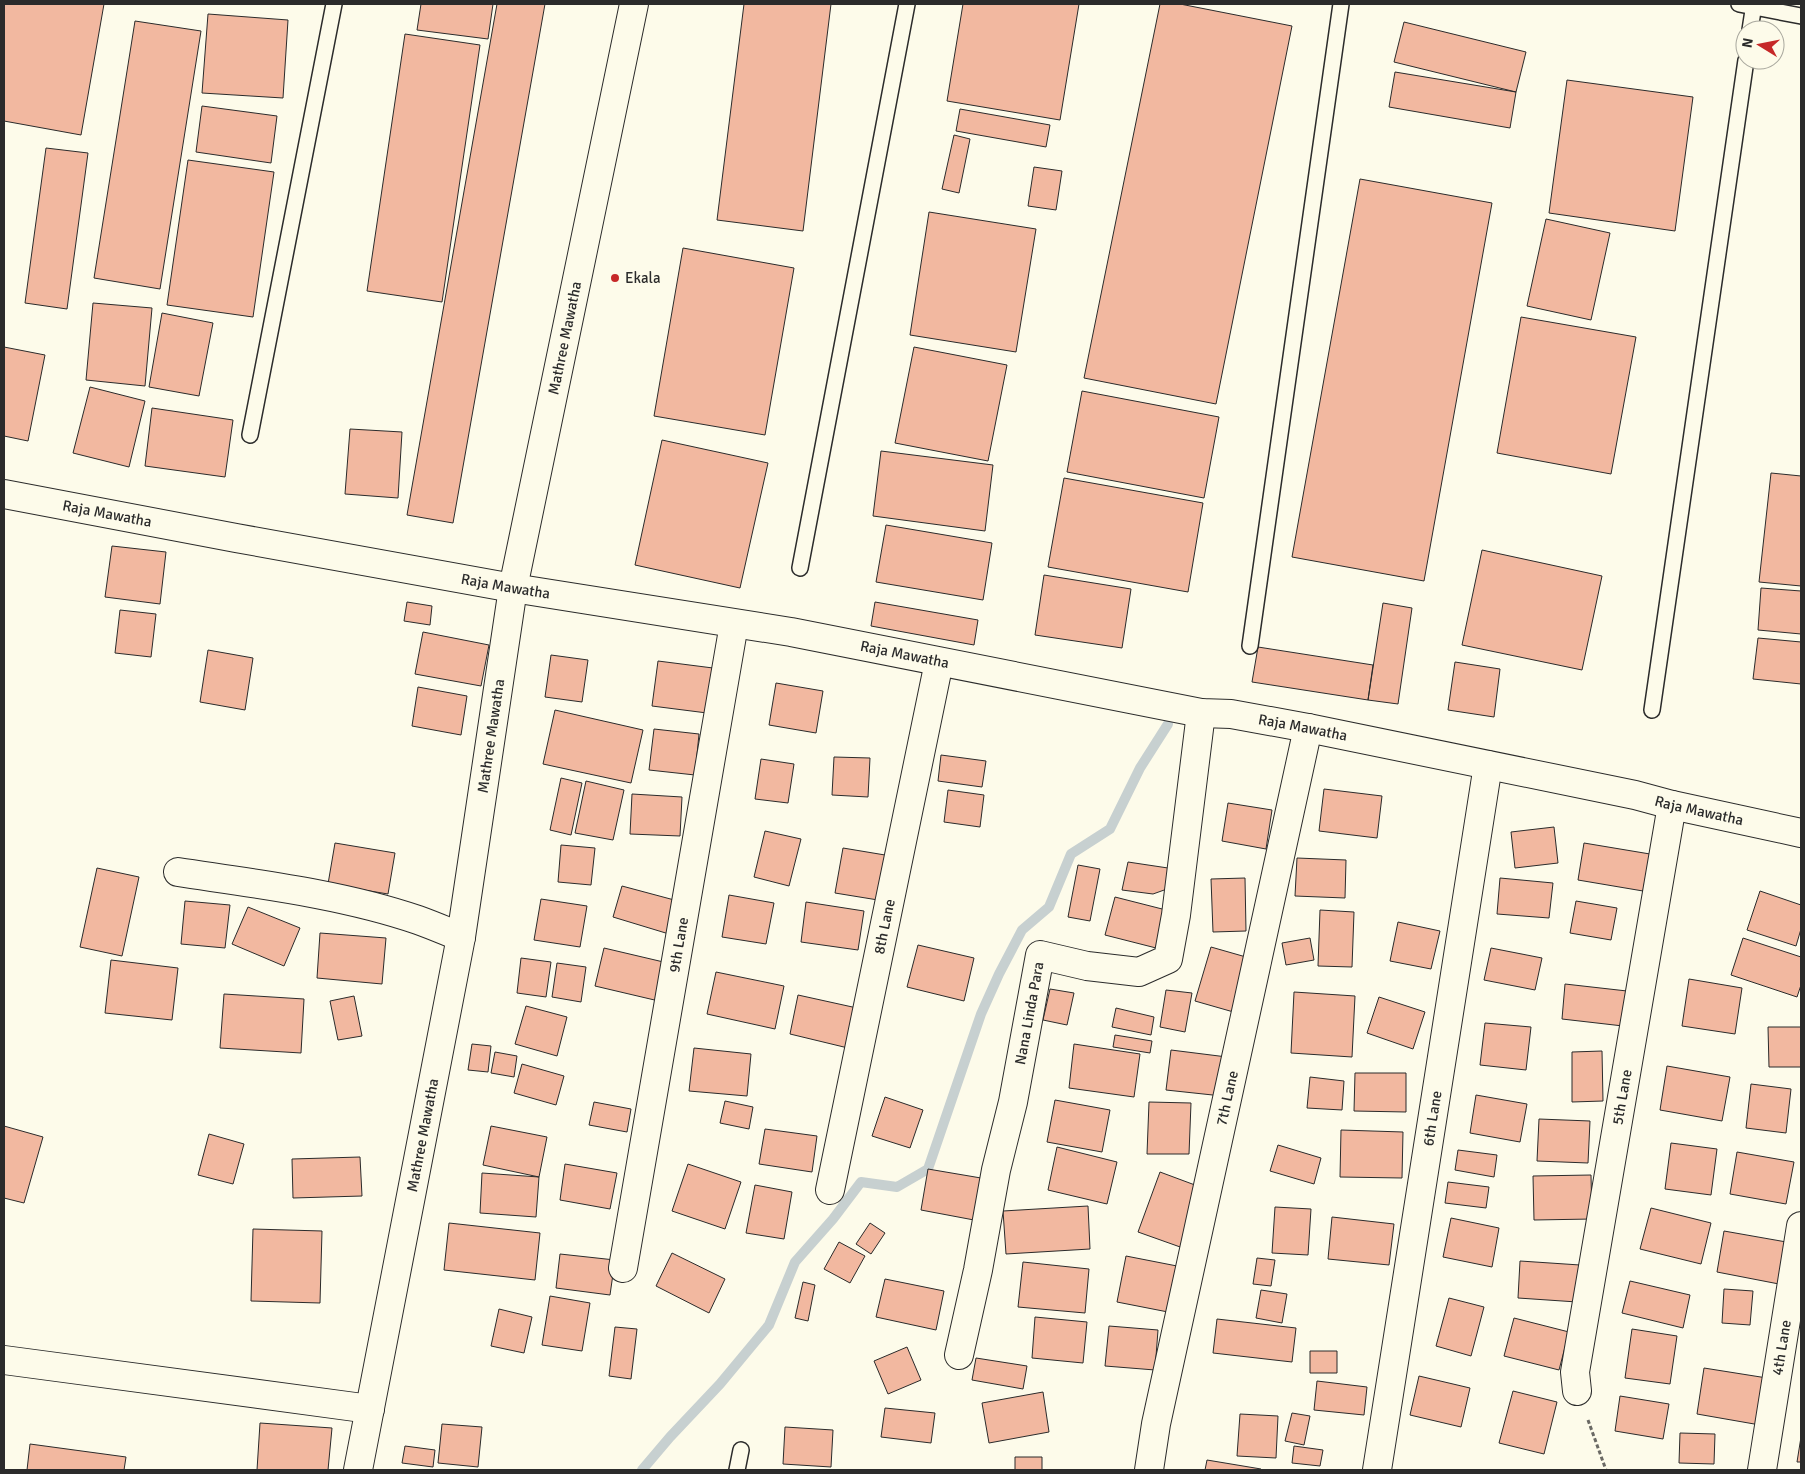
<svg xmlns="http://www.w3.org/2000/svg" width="1805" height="1474" font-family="Signika,sans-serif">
  <rect width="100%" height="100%" fill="#fdfbea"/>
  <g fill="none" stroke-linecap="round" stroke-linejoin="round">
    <!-- stream -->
    <path stroke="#c7d0d0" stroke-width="10" d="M 642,1470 L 670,1437 L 720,1384 L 769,1325 L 795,1262 L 833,1219 L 861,1182 L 897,1187 L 928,1169 L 981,1014 L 999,974 L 1022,930 L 1049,907 L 1071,854 L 1110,829 L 1140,768 L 1168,724"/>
  </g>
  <!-- building -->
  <path fill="#f2b8a0" stroke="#2b2b2b" d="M 4,4 L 104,4 L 81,135 L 4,121 Z
    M 421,4 L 493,4 L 488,39 L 417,30 Z
    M 497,4 L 545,4 L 453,523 L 407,515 Z
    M 744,4 L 831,4 L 803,231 L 717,220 Z
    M 963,4 L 1079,4 L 1060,120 L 947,101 Z
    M 1160,4 L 1180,4 L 1292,26 L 1216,404 L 1084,378 Z
    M 208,14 L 288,20 L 283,98 L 202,93 Z
    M 135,21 L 201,31 L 160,289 L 94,278 Z
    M 1404,22 L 1526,52 L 1516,92 L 1394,62 Z
    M 405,34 L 480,45 L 442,302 L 367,291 Z
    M 1395,72 L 1516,92 L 1510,128 L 1389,107 Z
    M 1567,80 L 1693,97 L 1675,231 L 1549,213 Z
    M 202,106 L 277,116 L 271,163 L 196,152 Z
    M 960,109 L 1050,125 L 1046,147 L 956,131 Z
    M 954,135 L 970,139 L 959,193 L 942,189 Z
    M 46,148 L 88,153 L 67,309 L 25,303 Z
    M 188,160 L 274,172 L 253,317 L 167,305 Z
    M 1034,167 L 1062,171 L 1056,210 L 1028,206 Z
    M 1360,179 L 1492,203 L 1424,581 L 1292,557 Z
    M 929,212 L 1036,229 L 1016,352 L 910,335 Z
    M 1546,219 L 1610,233 L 1591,320 L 1527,306 Z
    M 683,248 L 794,268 L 765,435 L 654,416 Z
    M 93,303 L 152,308 L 145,386 L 86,380 Z
    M 162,313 L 213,323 L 199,396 L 149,387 Z
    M 1521,317 L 1636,337 L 1611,474 L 1497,453 Z
    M 4,347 L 45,355 L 28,441 L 4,436 Z
    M 914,347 L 1007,365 L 988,461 L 895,443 Z
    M 90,387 L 145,401 L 129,467 L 73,453 Z
    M 1082,391 L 1219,417 L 1204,498 L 1067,472 Z
    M 152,408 L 233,420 L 225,477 L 145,466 Z
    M 350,429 L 402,432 L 398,498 L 345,494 Z
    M 662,440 L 768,463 L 740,588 L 635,565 Z
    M 881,451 L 993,465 L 985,531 L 873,516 Z
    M 1771,473 L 1801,476 L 1801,586 L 1759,582 Z
    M 1064,478 L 1203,503 L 1188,592 L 1048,567 Z
    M 886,525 L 992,543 L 983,600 L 876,582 Z
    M 112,546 L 166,552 L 160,604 L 105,597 Z
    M 1482,550 L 1602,576 L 1582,670 L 1462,645 Z
    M 1044,575 L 1131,589 L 1122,648 L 1035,635 Z
    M 1761,588 L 1801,591 L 1801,634 L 1758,630 Z
    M 407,602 L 432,606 L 430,625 L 404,621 Z
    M 875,602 L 978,620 L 974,645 L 871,626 Z
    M 1383,603 L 1412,608 L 1398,704 L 1368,700 Z
    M 120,610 L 156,614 L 151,657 L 115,653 Z
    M 423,632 L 489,645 L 481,686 L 415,674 Z
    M 1758,638 L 1801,642 L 1801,684 L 1753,679 Z
    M 1258,647 L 1373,665 L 1368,700 L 1252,682 Z
    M 208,650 L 253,658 L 245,710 L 200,702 Z
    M 551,655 L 588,660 L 582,702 L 545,697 Z
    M 658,661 L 713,668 L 707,713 L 652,706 Z
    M 1455,662 L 1500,669 L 1494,717 L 1448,710 Z
    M 776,683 L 823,691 L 816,733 L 769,725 Z
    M 418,687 L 467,696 L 461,735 L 412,726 Z
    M 555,710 L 643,730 L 631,783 L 543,764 Z
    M 654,729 L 699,734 L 695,775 L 649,770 Z
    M 941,755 L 986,761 L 982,787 L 938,781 Z
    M 834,757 L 870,758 L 868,797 L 832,795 Z
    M 761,759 L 794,764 L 788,803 L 755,799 Z
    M 561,778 L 582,783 L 571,835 L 550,830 Z
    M 586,781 L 624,790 L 613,840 L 575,833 Z
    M 1324,789 L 1382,796 L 1377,838 L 1319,831 Z
    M 948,790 L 984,795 L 980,827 L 944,822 Z
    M 632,794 L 682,797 L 680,836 L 630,834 Z
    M 1228,803 L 1272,810 L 1266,849 L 1222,841 Z
    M 1554,827 L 1558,863 L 1515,868 L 1511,832 Z
    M 765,831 L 801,839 L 789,886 L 754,877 Z
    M 335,843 L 395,853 L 388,894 L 328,884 Z
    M 1584,843 L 1650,854 L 1643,891 L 1578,880 Z
    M 561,845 L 595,848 L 591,885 L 558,882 Z
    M 843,848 L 885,855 L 878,900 L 835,893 Z
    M 1297,858 L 1346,860 L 1345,898 L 1295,896 Z
    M 1128,862 L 1168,868 L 1167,889 L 1153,894 L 1122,890 Z
    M 1078,865 L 1100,869 L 1090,921 L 1068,917 Z
    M 97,868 L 139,877 L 122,956 L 80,947 Z
    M 1245,878 L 1246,931 L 1213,932 L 1211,879 Z
    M 1500,878 L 1553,883 L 1549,918 L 1497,914 Z
    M 622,886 L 678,901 L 669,934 L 613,917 Z
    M 1760,891 L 1801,905 L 1801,929 L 1796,946 L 1747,930 Z
    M 729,895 L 774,903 L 766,944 L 722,937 Z
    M 1115,897 L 1170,911 L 1160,949 L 1105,935 Z
    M 541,899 L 587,906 L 580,947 L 534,940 Z
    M 185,901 L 230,905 L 225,948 L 181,944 Z
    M 1576,901 L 1617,908 L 1611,940 L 1570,933 Z
    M 806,902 L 864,911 L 858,950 L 801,942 Z
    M 248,907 L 300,928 L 284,966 L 232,944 Z
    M 1320,910 L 1354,912 L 1352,967 L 1318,966 Z
    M 1398,922 L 1440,931 L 1431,969 L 1390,961 Z
    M 320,933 L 386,938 L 382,984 L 317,978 Z
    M 1310,938 L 1314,960 L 1286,965 L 1282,943 Z
    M 1743,938 L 1801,957 L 1801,985 L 1797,997 L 1731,975 Z
    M 918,945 L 974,958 L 964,1001 L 907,987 Z
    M 1211,947 L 1253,959 L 1237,1013 L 1195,1001 Z
    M 604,948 L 672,964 L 663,1002 L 595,986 Z
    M 1491,948 L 1542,958 L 1535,990 L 1484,980 Z
    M 521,958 L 551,962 L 546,997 L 517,993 Z
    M 111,960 L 178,968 L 172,1020 L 105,1013 Z
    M 557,963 L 586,967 L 581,1002 L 552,997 Z
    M 716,972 L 784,986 L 775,1029 L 707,1014 Z
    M 1689,979 L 1742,988 L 1735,1034 L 1682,1026 Z
    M 1565,984 L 1627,991 L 1623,1026 L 1562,1019 Z
    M 1050,989 L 1074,993 L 1067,1025 L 1043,1020 Z
    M 1166,990 L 1192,993 L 1185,1032 L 1160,1027 Z
    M 1294,992 L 1355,996 L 1352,1057 L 1291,1053 Z
    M 224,994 L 304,999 L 301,1053 L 220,1048 Z
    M 798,995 L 857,1008 L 848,1048 L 790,1034 Z
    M 354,996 L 362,1036 L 338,1040 L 330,1001 Z
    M 1379,997 L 1425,1012 L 1413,1049 L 1367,1033 Z
    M 526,1006 L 567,1017 L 557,1056 L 515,1044 Z
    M 1116,1008 L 1154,1017 L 1151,1035 L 1112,1027 Z
    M 1485,1023 L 1531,1027 L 1526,1070 L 1480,1065 Z
    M 1768,1027 L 1801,1027 L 1801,1067 L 1769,1067 Z
    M 1115,1035 L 1152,1041 L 1150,1053 L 1113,1047 Z
    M 472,1044 L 491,1046 L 488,1072 L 468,1070 Z
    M 1074,1044 L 1140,1054 L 1134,1097 L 1069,1088 Z
    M 694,1048 L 751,1054 L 747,1096 L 689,1091 Z
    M 1171,1050 L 1227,1057 L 1222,1096 L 1166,1090 Z
    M 1602,1051 L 1603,1101 L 1572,1102 L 1572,1052 Z
    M 495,1052 L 517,1056 L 514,1077 L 491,1073 Z
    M 522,1064 L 564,1076 L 556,1105 L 514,1093 Z
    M 1667,1066 L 1730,1077 L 1722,1121 L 1660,1110 Z
    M 1355,1073 L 1406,1073 L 1406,1112 L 1354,1111 Z
    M 1310,1077 L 1344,1081 L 1342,1110 L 1307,1108 Z
    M 1751,1084 L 1791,1089 L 1786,1133 L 1746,1128 Z
    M 1476,1095 L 1527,1104 L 1520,1142 L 1470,1133 Z
    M 885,1097 L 923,1110 L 910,1148 L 872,1136 Z
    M 1055,1100 L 1110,1110 L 1102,1152 L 1047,1142 Z
    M 725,1101 L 753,1107 L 749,1129 L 720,1123 Z
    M 594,1102 L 631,1109 L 627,1132 L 589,1125 Z
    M 1149,1102 L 1191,1103 L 1189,1154 L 1147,1154 Z
    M 1539,1119 L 1590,1121 L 1588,1163 L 1537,1161 Z
    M 4,1126 L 43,1137 L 24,1203 L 4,1198 Z
    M 491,1126 L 547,1137 L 539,1177 L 483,1165 Z
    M 765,1129 L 817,1136 L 812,1172 L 759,1164 Z
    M 1341,1130 L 1403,1132 L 1402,1178 L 1340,1177 Z
    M 209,1134 L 244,1144 L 233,1184 L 198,1175 Z
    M 1671,1143 L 1717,1149 L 1711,1195 L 1665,1189 Z
    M 1278,1145 L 1321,1158 L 1314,1184 L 1270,1171 Z
    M 1057,1147 L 1117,1162 L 1107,1204 L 1048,1190 Z
    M 1458,1150 L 1497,1155 L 1494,1177 L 1455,1170 Z
    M 1737,1152 L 1794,1162 L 1786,1204 L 1730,1194 Z
    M 360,1157 L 362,1196 L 293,1198 L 292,1159 Z
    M 565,1164 L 617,1173 L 610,1209 L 560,1200 Z
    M 688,1164 L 741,1182 L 725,1229 L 672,1211 Z
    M 928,1169 L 981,1178 L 974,1220 L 921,1210 Z
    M 1160,1172 L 1203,1188 L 1183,1248 L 1138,1232 Z
    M 482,1173 L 539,1177 L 536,1217 L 480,1213 Z
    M 1591,1175 L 1592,1219 L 1534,1220 L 1533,1176 Z
    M 1448,1182 L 1489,1187 L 1486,1208 L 1445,1203 Z
    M 755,1185 L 792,1192 L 784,1239 L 746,1233 Z
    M 1088,1206 L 1090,1249 L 1006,1254 L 1003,1211 Z
    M 1275,1207 L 1311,1209 L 1308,1255 L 1272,1253 Z
    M 1651,1208 L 1711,1223 L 1701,1264 L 1640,1249 Z
    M 1332,1217 L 1394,1224 L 1389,1265 L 1328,1259 Z
    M 1451,1218 L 1499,1228 L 1492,1267 L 1443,1257 Z
    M 449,1223 L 540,1233 L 535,1280 L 444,1270 Z
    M 870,1223 L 885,1233 L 871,1254 L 856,1244 Z
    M 253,1229 L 322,1231 L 320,1303 L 251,1301 Z
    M 1724,1231 L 1792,1243 L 1784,1285 L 1717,1272 Z
    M 839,1242 L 865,1256 L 850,1283 L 824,1269 Z
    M 672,1253 L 725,1279 L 709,1313 L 656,1286 Z
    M 560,1254 L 615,1260 L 610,1295 L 556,1288 Z
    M 1126,1256 L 1177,1266 L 1168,1312 L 1117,1302 Z
    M 1257,1258 L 1275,1260 L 1271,1286 L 1253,1284 Z
    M 1520,1261 L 1580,1265 L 1577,1302 L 1518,1298 Z
    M 1023,1262 L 1089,1269 L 1085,1313 L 1018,1307 Z
    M 885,1279 L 944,1291 L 936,1330 L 876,1317 Z
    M 1630,1281 L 1690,1295 L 1683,1328 L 1622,1313 Z
    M 803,1282 L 815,1285 L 808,1321 L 795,1318 Z
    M 1724,1289 L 1753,1291 L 1750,1325 L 1722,1323 Z
    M 1261,1290 L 1287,1294 L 1282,1323 L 1256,1318 Z
    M 550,1296 L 590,1303 L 582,1351 L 542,1345 Z
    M 1449,1298 L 1484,1307 L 1471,1356 L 1436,1346 Z
    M 499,1309 L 532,1317 L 524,1353 L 491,1346 Z
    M 1035,1317 L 1087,1322 L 1083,1363 L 1032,1358 Z
    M 1514,1318 L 1569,1332 L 1559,1370 L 1504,1356 Z
    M 1217,1319 L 1296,1328 L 1292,1362 L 1213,1353 Z
    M 1109,1326 L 1158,1330 L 1155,1370 L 1105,1366 Z
    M 615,1327 L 637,1329 L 631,1379 L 609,1376 Z
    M 1632,1329 L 1677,1336 L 1670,1384 L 1625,1378 Z
    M 907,1347 L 921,1380 L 888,1394 L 874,1361 Z
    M 1310,1351 L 1337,1351 L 1337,1373 L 1310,1373 Z
    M 976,1358 L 1027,1366 L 1023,1389 L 972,1380 Z
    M 1704,1368 L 1767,1378 L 1760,1425 L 1697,1414 Z
    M 1419,1376 L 1470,1388 L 1461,1427 L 1410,1415 Z
    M 1317,1381 L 1367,1387 L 1364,1415 L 1314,1410 Z
    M 1513,1391 L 1557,1402 L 1544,1454 L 1499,1443 Z
    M 1043,1392 L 1049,1432 L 989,1443 L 982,1403 Z
    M 1620,1396 L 1669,1404 L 1663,1439 L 1615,1431 Z
    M 885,1408 L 935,1413 L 931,1443 L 881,1437 Z
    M 1292,1413 L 1310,1416 L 1304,1445 L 1285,1441 Z
    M 1240,1414 L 1278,1416 L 1276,1458 L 1237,1456 Z
    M 260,1423 L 332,1428 L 328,1470 L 257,1470 Z
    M 442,1424 L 482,1427 L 478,1467 L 438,1463 Z
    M 785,1427 L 833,1430 L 831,1467 L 783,1464 Z
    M 1680,1433 L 1715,1434 L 1714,1464 L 1679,1463 Z
    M 1801,1437 L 1801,1462 L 1797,1462 Z
    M 30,1444 L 126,1457 L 124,1470 L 27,1470 Z
    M 405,1446 L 435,1450 L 433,1467 L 402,1463 Z
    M 1294,1446 L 1323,1450 L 1320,1466 L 1292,1463 Z
    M 1015,1457 L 1042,1457 L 1042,1470 L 1015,1470 Z
    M 1207,1460 L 1261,1469 L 1261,1470 L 1205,1470 Z"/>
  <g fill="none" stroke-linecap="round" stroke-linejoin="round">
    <defs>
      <path id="service" d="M 1739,4 L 1801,16
        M 1750,30 L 1754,4
        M 250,435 L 334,4
        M 800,568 L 907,4
        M 1250,646 L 1341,4
        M 1652,710 L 1746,60
        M 737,1470 L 741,1450"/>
      <g id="minor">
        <path d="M 178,872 C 257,884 342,894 418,920 C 432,925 446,931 461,937"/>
        <path id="s1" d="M 830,1190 L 939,662"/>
        <path id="s2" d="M 623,1268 L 734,624"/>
        <path id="s3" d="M 959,1355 L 978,1270 L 996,1170 L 1013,1102 L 1040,955 L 1087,966 L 1139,972 L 1168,959 L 1176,915 L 1201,713"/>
        <path d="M 4,1360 L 370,1409"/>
        <path id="s4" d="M 1577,1391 L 1575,1372 L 1672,805"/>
        <path id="s5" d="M 1149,1470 L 1156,1424 L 1308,728"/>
        <path id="s6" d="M 1377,1470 L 1488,765"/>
        <path id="s7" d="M 1762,1470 L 1801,1226"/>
      </g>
      <g id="tertiary">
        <path id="s8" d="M 4,494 L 236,538 L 513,588 L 791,632 L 1201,713 L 1231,714 L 1308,728 L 1635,795 L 1672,805 L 1801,833"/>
        <path id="s9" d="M 358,1470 L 461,937 L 513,588 L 634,4"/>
      </g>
    </defs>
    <!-- service casing -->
    <use href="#service" stroke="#2b2b2b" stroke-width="18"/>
    <!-- minor casing -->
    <use href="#minor" stroke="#2b2b2b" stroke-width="30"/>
    <!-- tertiary casing -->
    <use href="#tertiary" stroke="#2b2b2b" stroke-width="30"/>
    <!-- path -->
    <path stroke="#6a6964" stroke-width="3" stroke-dasharray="4 2.5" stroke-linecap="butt" d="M 1588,1420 L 1606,1470"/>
    <!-- service -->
    <use href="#service" stroke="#fdfbea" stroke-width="15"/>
    <!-- minor -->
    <use href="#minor" stroke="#fdfbea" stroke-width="28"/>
    <!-- tertiary -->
    <use href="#tertiary" stroke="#fdfbea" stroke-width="28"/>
  </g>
  <!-- markers -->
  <circle fill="#c62828" stroke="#fdfbea" stroke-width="2" cx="615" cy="278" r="5"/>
  <g text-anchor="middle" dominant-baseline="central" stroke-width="4" stroke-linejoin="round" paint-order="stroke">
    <!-- poi labels -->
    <g font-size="15" fill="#2b2b2b" stroke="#fdfbea" text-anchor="start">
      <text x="625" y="278">Ekala</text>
    </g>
    <!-- street labels -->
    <g font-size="15" fill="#2b2b2b" stroke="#fdfbea">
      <text stroke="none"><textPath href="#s9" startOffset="1151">Mathree Mawatha</textPath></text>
      <text stroke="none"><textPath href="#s8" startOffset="105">Raja Mawatha</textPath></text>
      <text stroke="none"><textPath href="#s8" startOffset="510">Raja Mawatha</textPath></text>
      <text stroke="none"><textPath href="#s8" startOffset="915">Raja Mawatha</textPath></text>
      <text stroke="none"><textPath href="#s8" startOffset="1320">Raja Mawatha</textPath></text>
      <text stroke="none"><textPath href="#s9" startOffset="746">Mathree Mawatha</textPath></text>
      <text stroke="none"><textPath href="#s8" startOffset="1725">Raja Mawatha</textPath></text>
      <text stroke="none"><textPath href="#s1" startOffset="269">8th Lane</textPath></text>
      <text stroke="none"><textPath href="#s2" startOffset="328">9th Lane</textPath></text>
      <text stroke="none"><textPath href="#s3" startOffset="349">Nana Linda Para</textPath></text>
      <text stroke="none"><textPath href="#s4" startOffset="298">5th Lane</textPath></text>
      <text stroke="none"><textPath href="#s5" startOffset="380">7th Lane</textPath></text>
      <text stroke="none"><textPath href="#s6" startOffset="356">6th Lane</textPath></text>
      <text stroke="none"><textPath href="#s9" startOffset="341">Mathree Mawatha</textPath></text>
      <text stroke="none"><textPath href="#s7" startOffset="124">4th Lane</textPath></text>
    </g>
  </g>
  <!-- border -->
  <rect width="1805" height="1474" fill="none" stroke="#2b2b2b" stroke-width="10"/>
  <!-- north arrow -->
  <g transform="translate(1760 45) rotate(280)"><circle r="24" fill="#fdfbea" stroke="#a9a89e"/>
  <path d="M0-4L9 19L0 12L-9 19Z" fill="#c62828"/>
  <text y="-8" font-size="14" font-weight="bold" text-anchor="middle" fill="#2b2b2b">N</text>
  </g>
</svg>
